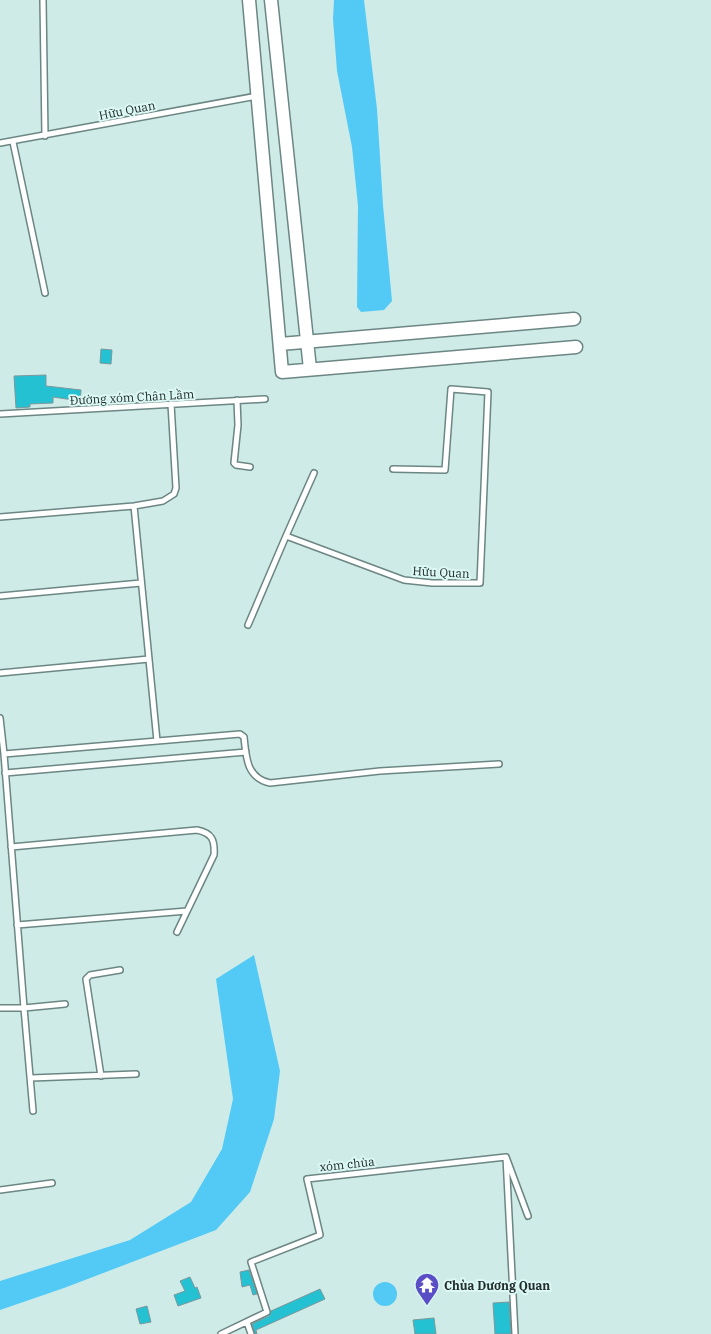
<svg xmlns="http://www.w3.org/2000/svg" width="711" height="1334" font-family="'IBM Plex Serif',serif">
  <rect width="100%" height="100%" fill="#ceebe8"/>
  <!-- water -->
  <path fill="#53caf5" d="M 334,0 L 364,0 L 377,109 L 383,205 L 392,301 L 384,310 L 361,312 L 357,307 L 358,206 L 352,147 L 337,71 L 333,19 Z
    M 254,955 L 280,1071 L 274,1119 L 250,1192 L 216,1230 L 64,1288 L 0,1310 L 0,1281 L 130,1240 L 191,1202 L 222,1149 L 233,1099 L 216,979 Z
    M373 1294a12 12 0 1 1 24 0a12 12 0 1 1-24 0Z"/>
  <!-- building -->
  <path fill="#23c1d2" stroke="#7d989b" d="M 101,349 L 112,350 L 111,364 L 100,363 Z
    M 46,375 L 46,386 L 81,390 L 80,401 L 53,397 L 53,403 L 30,404 L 30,407 L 16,408 L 14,376 Z
    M 249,1270 L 257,1294 L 253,1295 L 250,1285 L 242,1287 L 240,1272 Z
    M 190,1277 L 195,1288 L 197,1287 L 201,1298 L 178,1306 L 174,1295 L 185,1291 L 180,1281 Z
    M 320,1289 L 325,1299 L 256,1330 L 257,1334 L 255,1334 L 252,1324 L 269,1316 L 271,1311 Z
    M 509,1302 L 511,1334 L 495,1334 L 493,1303 Z
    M 147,1306 L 151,1322 L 140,1324 L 136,1309 Z
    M 434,1318 L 436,1334 L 415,1334 L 413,1320 Z"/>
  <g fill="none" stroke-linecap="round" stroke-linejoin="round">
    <defs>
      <path id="service" d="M 43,0 L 45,136
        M 13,142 L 45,293
        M 0,143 L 257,96
        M 237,400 L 238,425 L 234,463 L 236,465 L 250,467
        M 0,414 L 265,399
        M 314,473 L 286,536 L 404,580 L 432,583 L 480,583 L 488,392 L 451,389 L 445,470 L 393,469
        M 134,506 L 157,741
        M 0,517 L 134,506 L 163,501 L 174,494 L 176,488 L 171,404
        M 0,596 L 141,583
        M 248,625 L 286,536
        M 0,673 L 149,659
        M 0,718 L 4,754 L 240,734 L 244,737 C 246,758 247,778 270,783 L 380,771 L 499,764
        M 4,754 L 24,1008 L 65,1004
        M 5,773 L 246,752
        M 11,847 L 197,830 C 212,833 215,840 214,855 L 177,932
        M 17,925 L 187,911
        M 0,1008 L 24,1008 L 33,1111
        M 101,1076 L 86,979 L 90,975 L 120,970
        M 31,1078 L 136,1074
        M 0,1190 L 52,1183
        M 247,1322 L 251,1334
        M 221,1334 L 267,1312 L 251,1262 L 320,1235 L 307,1179 L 506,1157
        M 515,1334 L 506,1157 L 528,1216"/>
      <path id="tertiary" d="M 249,0 L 282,372 L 576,347
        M 271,0 L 310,369
        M 280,344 L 574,319"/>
    </defs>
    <!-- service casing -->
    <use href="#service" stroke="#6c8683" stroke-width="8"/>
    <!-- tertiary casing -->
    <use href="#tertiary" stroke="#6c8683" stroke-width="15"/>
    <!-- service -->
    <use href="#service" stroke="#fff" stroke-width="5"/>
    <!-- tertiary -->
    <use href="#tertiary" stroke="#fff" stroke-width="12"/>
  </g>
  <!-- icons -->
  <defs>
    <symbol id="temple-pin" viewBox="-11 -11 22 30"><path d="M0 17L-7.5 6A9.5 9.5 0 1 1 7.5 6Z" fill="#5a4ec6" stroke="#dbf8f5"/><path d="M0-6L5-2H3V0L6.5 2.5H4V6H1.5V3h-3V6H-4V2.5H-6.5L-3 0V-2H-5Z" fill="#fff"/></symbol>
  </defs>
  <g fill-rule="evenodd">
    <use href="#temple-pin" x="413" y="1271" width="28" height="38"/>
  </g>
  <g text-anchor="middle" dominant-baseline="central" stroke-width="4" stroke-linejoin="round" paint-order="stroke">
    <!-- street labels -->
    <g font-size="12" fill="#222d2c" stroke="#dbf8f5">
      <text transform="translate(127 110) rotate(-11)">Hữu Quan</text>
      <text transform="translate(132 397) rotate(-3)">Đường xóm Chân Lầm</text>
      <text transform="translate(441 572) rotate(3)">Hữu Quan</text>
      <text transform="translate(347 1164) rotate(-6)">xóm chùa</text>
    </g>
    <!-- poi labels -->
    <g font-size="12" font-weight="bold" fill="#222d2c" stroke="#dbf8f5" text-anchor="start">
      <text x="444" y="1285">Chùa Dương Quan</text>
    </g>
  </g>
</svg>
